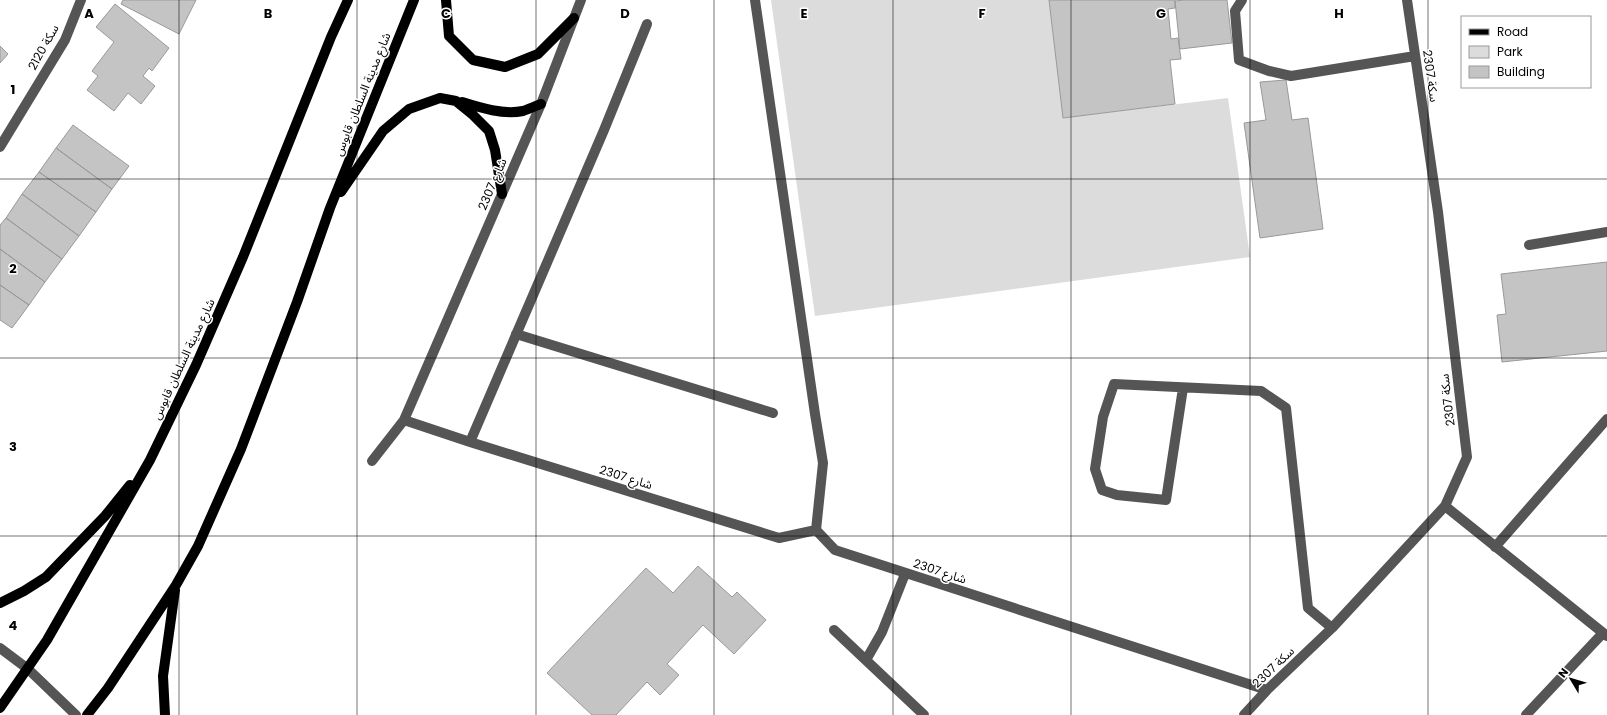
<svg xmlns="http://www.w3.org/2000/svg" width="1607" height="715" font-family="Poppins,'Noto Sans Arabic',sans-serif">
  <rect width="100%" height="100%" fill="#fff"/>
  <!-- green -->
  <path fill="#dcdcdc" d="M 771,0 L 1049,0 L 1063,118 L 1228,98 L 1250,257 L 815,316 Z"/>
  <!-- building -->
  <path fill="#c4c4c4" stroke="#999" d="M 123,0 L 196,0 L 179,34 L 121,4 Z
    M 1049,0 L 1175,0 L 1175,8 L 1168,9 L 1171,39 L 1178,38 L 1181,59 L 1170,60 L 1175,104 L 1063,118 Z
    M 1184,0 L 1227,0 L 1232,43 L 1180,49 L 1175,1 Z
    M 115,4 L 169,48 L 152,71 L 149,68 L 143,76 L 155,86 L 141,104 L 128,93 L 114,111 L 87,90 L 98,76 L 92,71 L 114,42 L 96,27 Z
    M 0,46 L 8,54 L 0,63 Z
    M 1286,80 L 1292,120 L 1308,118 L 1323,229 L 1260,238 L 1244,123 L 1266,120 L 1260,82 Z
    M 73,125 L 129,166 L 112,189 L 56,148 Z
    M 56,148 L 112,189 L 96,212 L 39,172 Z
    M 39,172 L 96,212 L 79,236 L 22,194 Z
    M 22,194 L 79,236 L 62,259 L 6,218 Z
    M 6,218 L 62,259 L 45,282 L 0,249 L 0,225 Z
    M 0,249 L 45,282 L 29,305 L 0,285 Z
    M 1607,262 L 1607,351 L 1502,362 L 1497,315 L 1506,314 L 1501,274 Z
    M 0,285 L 29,305 L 12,328 L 0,320 Z
    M 698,566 L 732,597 L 737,592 L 766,620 L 734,654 L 703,625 L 667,664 L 679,675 L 660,695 L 647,682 L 616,715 L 592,715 L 547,673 L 646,568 L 673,593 Z"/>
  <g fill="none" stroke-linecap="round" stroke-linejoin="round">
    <!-- minor -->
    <path stroke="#555" stroke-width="10" d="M 755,0 L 815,414 L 823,463 L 816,530
      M 1242,0 L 1235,11 L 1239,60 L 1269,71 L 1291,76 L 1415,56
      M 0,147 L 65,40 L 81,0
      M 1529,245 L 1607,232
      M 516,334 L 773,413
      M 1183,388 L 1166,500 L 1117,495 L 1102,490 L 1095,469 L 1103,417 L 1114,384 L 1261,391 L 1286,408 L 1308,608 L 1332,628
      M 404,420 L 470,442 L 779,538 L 816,530 L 835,550 L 1267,690
      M 470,442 L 604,130 L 647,24
      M 372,461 L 404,420 L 541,104 L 581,0
      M 1445,506 L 1607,636
      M 1495,547 L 1607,419
      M 834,630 L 924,715
      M 0,648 L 28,669 L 76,715
      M 866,660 L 882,632 L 905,574
      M 1244,715 L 1267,690 L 1332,628 L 1445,506 L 1467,457 L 1438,212 L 1407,0
      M 1526,715 L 1603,633"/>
    <!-- major -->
    <path stroke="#000" stroke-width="10" d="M 446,0 L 449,36 L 473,60 L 505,67 L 538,54 L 574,18
      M 462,102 C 481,108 503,115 523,111 C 529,109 535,106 541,104
      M 341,192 L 383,131 L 409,109 L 440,98 L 456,101 L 472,114 L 489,131 L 495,150 L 502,194
      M 0,603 L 24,591 L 46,577 L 105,516 L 130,485
      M 0,708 L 47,640 L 150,460 L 196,365 L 243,257 L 331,37 L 348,0
      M 87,715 L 108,688 L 176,585 L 198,546 L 241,449 L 297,302 L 330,208 L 414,0
      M 165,715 L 163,676 L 175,590"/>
  </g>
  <!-- grid -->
  <path fill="none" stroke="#000" stroke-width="1" stroke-opacity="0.55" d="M 179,0 L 179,715M 357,0 L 357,715M 536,0 L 536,715M 714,0 L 714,715M 893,0 L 893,715M 1071,0 L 1071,715M 1250,0 L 1250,715M 1428,0 L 1428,715M 0,179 L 1607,179M 0,358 L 1607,358M 0,536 L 1607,536"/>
  <g text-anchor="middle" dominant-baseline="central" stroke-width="3" stroke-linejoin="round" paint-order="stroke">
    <!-- street labels -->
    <g font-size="12" fill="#000" stroke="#fff">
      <text transform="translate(43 47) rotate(-61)">سكة 2120</text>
      <text transform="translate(1431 76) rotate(82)">سكة 2307</text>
      <text transform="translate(362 94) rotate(-68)">شارع مدينة السلطان قابوس</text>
      <text transform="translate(492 184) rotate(-67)">2307 شارع</text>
      <text transform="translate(183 359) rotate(-65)">شارع مدينة السلطان قابوس</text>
      <text transform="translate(1447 400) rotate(-97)">سكة 2307</text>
      <text transform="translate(626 477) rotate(17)">2307 شارع</text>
      <text transform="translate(940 571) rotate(18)">2307 شارع</text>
      <text transform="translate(1273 667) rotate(-44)">سكة 2307</text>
    </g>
  </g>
  <g font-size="13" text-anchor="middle" font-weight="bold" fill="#000" stroke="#fff" stroke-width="3" stroke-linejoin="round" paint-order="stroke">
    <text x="89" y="18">A</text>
    <text x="268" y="18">B</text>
    <text x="446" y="18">C</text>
    <text x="625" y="18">D</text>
    <text x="804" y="18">E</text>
    <text x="982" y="18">F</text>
    <text x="1161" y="18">G</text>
    <text x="1339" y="18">H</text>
    <text x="13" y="94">1</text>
    <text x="13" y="273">2</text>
    <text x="13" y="451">3</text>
    <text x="13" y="630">4</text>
  </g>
  <!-- legend -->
  <rect x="1461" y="16" width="130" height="72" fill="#ffffff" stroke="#999999"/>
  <rect x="1469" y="29" width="20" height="6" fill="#000000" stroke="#999999"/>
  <text x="1497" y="36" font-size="12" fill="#000000">Road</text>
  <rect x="1469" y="46" width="20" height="12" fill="#dcdcdc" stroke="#999999"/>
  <text x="1497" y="56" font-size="12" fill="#000000">Park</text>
  <rect x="1469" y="66" width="20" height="12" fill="#c4c4c4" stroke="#999999"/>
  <text x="1497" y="76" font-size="12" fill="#000000">Building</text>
  <!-- north arrow -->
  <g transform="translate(1571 679) rotate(308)" stroke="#ffffff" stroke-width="3" paint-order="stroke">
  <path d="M0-3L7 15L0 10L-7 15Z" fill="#000000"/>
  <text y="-6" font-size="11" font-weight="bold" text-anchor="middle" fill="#000000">N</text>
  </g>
</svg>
